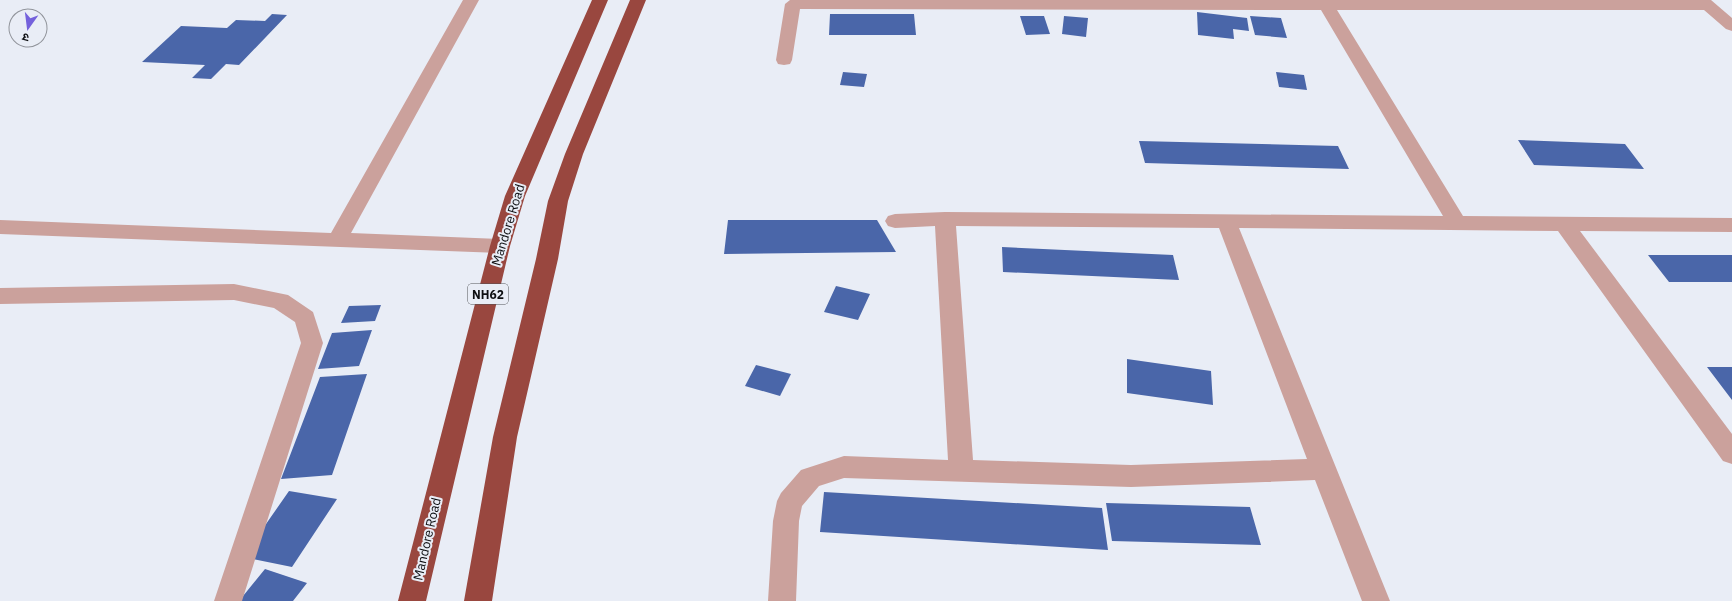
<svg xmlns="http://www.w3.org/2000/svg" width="1732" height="601" font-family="'IBM Plex Sans','Noto Sans Devanagari',sans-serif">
  <rect width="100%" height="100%" fill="#e9edf6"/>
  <!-- building -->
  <path fill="#4a66a9" d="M 1197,12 L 1247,18 L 1249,31 L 1233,29 L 1234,39 L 1198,35 Z
    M 272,14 L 287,15 L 239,65 L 226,64 L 211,79 L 192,78 L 205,65 L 142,62 L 181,26 L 227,28 L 236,20 L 265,21 Z
    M 830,14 L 914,14 L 916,35 L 829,35 Z
    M 1020,16 L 1044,16 L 1050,34 L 1026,35 Z
    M 1064,16 L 1088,18 L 1086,37 L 1062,34 Z
    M 1250,16 L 1281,18 L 1287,38 L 1255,35 Z
    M 843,72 L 867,74 L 864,87 L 840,85 Z
    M 1276,72 L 1304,75 L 1307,90 L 1279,87 Z
    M 1518,140 L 1625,144 L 1644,169 L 1534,165 Z
    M 1139,141 L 1338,146 L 1349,169 L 1145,163 Z
    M 728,220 L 877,220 L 896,252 L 724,254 Z
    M 1002,247 L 1173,255 L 1179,280 L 1003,272 Z
    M 1648,255 L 1732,255 L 1732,282 L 1669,282 Z
    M 836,286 L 870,294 L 858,320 L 824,312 Z
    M 381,305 L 375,321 L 341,323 L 349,306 Z
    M 372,330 L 359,366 L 318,369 L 332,333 Z
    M 1127,359 L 1211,371 L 1213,405 L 1127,393 Z
    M 756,365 L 791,374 L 780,396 L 745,386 Z
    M 1707,367 L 1732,367 L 1732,400 Z
    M 367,374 L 332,475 L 281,479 L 320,377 Z
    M 289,491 L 337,499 L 292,567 L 243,557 Z
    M 824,492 L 1102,508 L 1108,550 L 820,532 Z
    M 1106,503 L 1250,507 L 1261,545 L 1112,541 Z
    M 265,569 L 307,583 L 293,601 L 239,601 Z"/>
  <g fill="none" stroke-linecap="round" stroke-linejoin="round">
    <!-- street -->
    <path fill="#cba19c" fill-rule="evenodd" d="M 463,0 L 479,0 L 351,233 L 500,239 L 507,241 L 510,246 L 507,251 L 500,253 L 0,234 L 0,220 L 331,233 Z
      M 790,0 L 1711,0 L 1732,18 L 1732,31 L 1726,29 L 1704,10 L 1337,10 L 1463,216 L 1732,218 L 1732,232 L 1580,231 L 1732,434 L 1732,464 L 1723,461 L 1558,231 L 1239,228 L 1390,601 L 1362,601 L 1315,480 L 1131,487 L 844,478 L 819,486 L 802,506 L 799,521 L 796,601 L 768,601 L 773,521 L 777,501 L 781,493 L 801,470 L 844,456 L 948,460 L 935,226 L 895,228 L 888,226 L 885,221 L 888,216 L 895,214 L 945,212 L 1443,216 L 1321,10 L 800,9 L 792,60 L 790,64 L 784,65 L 778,64 L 776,60 L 785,4 ZM 956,226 L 1219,228 L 1307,459 L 1131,465 L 973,460 Z
      M 234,284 L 288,295 L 313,312 L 323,343 L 242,601 L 214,601 L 301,343 L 295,322 L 274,308 L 234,300 L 0,304 L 0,288 Z"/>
    <!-- highway -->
    <path fill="#99473f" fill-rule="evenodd" d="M 592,0 L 608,0 L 525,196 L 510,246 L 426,601 L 398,601 L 490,246 L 505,196 Z
      M 630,0 L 646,0 L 583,154 L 568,201 L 558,259 L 517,437 L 492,601 L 464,601 L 493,437 L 536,259 L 548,201 L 565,154 Z"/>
  </g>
  <g text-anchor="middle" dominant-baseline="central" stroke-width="4" stroke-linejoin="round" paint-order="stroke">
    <!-- shield labels -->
    <rect fill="#e9edf6" stroke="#505256" stroke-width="1" x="468" y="284" width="40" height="20" rx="3"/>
    <g font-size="12" font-weight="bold" fill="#0e0f12">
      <text x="488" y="294">NH62</text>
    </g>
    <!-- street labels -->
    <g font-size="13" fill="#0e0f12" stroke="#e9edf6">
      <text transform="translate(508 225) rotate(-73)">Mandore Road</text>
      <text transform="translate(427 539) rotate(-77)">Mandore Road</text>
    </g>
  </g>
  <!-- north arrow -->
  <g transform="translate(28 28) rotate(194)"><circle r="19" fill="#e9edf6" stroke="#91949b"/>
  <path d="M0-3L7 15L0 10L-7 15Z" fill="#7461dc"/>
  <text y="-6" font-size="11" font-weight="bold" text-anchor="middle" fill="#0e0f12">उ</text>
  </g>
</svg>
